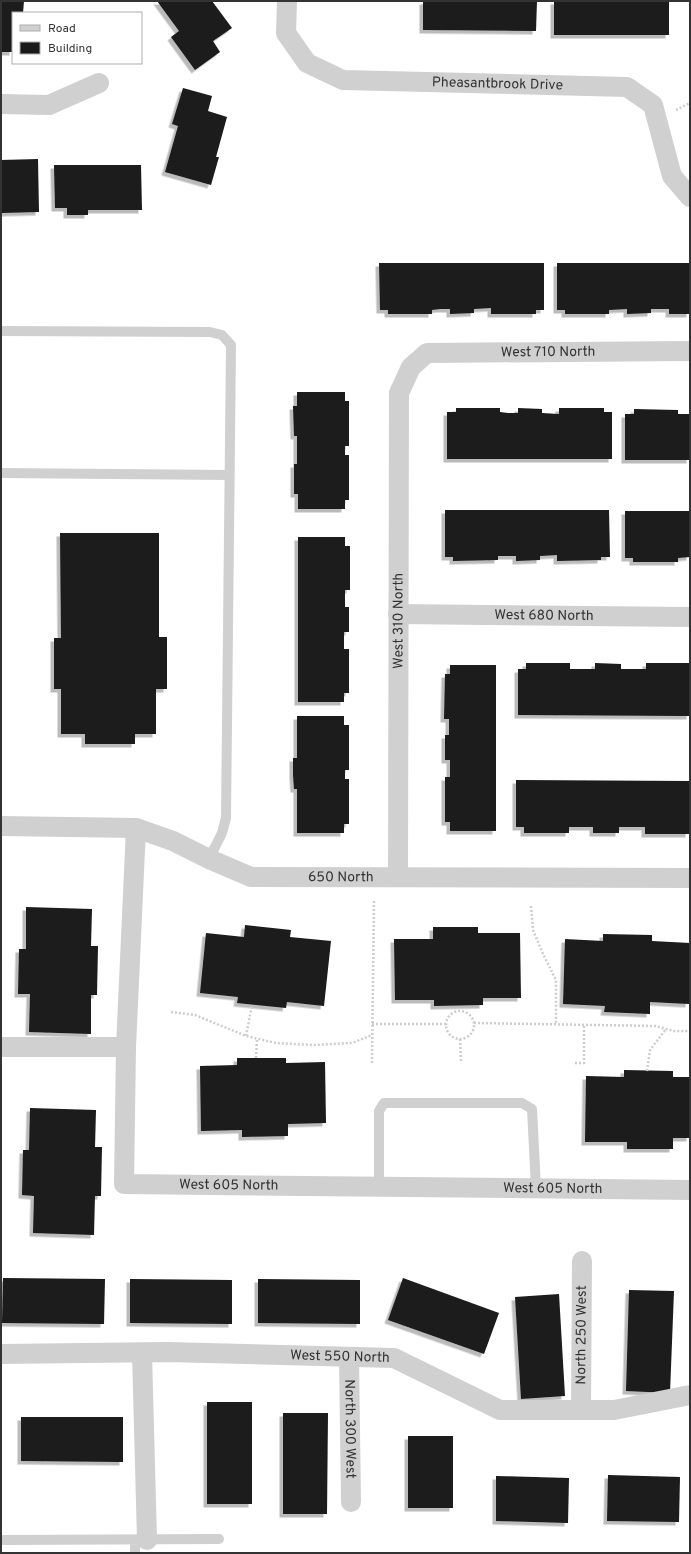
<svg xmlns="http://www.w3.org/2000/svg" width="691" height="1554" font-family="Overpass,sans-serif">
  <defs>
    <filter id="shadow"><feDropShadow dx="-3.5" dy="3.5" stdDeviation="0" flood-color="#0004"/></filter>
  </defs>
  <rect width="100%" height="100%" fill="#fff"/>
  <!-- building -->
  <path fill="#1a1a1a" filter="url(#shadow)" d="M 1,1 L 24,1 L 23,13 L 13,13 L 13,52 L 1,52 Z
    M 157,1 L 212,1 L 232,28 L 213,41 L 220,52 L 195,70 L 171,37 L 179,31 Z
    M 423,1 L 537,1 L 536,31 L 423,30 Z
    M 554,1 L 669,1 L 669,35 L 554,35 Z
    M 183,88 L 212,96 L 208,111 L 227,117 L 216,157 L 219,157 L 211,185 L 165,172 L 178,126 L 172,124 Z
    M 38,159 L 39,212 L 1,213 L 1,160 Z
    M 54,165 L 141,165 L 142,210 L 88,210 L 88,215 L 67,215 L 67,208 L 55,208 Z
    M 379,263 L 544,263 L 544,310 L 536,310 L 536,314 L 491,314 L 491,308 L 474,309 L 474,313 L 450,314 L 450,309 L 440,309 L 432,310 L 432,314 L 388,314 L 388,310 L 380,310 Z
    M 557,263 L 690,263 L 690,314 L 669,314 L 669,309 L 651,309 L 651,313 L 627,314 L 627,309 L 609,310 L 609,314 L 565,314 L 565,310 L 557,310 Z
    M 297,392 L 345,392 L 345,401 L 349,401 L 349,446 L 345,446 L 345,455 L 349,455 L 349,500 L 345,500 L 345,509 L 298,509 L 298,494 L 294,494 L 294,464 L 297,464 L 297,436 L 294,436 L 293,406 L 297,406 Z
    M 456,408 L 500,408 L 500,412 L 508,413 L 518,413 L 518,408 L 542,409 L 542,413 L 559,414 L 559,408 L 604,408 L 604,412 L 612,412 L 612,459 L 447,459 L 447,412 L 456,412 Z
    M 634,409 L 678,410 L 678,414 L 690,414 L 690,460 L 625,460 L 625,414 L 634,414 Z
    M 445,510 L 609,510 L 610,557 L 601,557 L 601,560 L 557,561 L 557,555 L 540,556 L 540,560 L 516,561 L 516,556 L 498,556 L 498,560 L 453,561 L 453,557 L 445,557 Z
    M 625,511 L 690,511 L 690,557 L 678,558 L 678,562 L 633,562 L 633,558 L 625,558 Z
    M 60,533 L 159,533 L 159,637 L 167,637 L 167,689 L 156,689 L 156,734 L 135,734 L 135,744 L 85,744 L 85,734 L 61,734 L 61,689 L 54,689 L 54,638 L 61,638 Z
    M 298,537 L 345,537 L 345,546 L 350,546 L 350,590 L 345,590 L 345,607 L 349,607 L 349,632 L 344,632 L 344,649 L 349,649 L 349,693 L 344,693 L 344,702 L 298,702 Z
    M 526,663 L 570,663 L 570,669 L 595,669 L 595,663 L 621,664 L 621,669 L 646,669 L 646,663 L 690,663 L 690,716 L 518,715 L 518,669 L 526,669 Z
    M 450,665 L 496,665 L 496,831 L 450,831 L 450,822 L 445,822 L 445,777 L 450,777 L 450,760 L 445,760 L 445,735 L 449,735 L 449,719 L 444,719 L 445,674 L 450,674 Z
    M 297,716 L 344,716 L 344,725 L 349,725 L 349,770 L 345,770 L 345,779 L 349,779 L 349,824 L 344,824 L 344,833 L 297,833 L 297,789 L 294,789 L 293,775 L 293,758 L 297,758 Z
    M 516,780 L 690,781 L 689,834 L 645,834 L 645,827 L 619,827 L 619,833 L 593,833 L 593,827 L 569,827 L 569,833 L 524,833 L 524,827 L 516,827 Z
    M 26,907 L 92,909 L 91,946 L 98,946 L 97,995 L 91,995 L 91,1034 L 29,1032 L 30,994 L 18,994 L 19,949 L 26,949 Z
    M 245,925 L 291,930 L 290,937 L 331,941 L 324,1006 L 287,1002 L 286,1008 L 237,1003 L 238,997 L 200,993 L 206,933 L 244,937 Z
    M 433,927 L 478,927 L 478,933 L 520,933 L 521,998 L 483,998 L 483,1005 L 434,1006 L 434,1000 L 395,1000 L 394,939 L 433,939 Z
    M 603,934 L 652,935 L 652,941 L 690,943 L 689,1004 L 650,1002 L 650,1014 L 604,1012 L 605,1006 L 563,1004 L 565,939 L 603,941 Z
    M 237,1058 L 286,1058 L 286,1063 L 325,1062 L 326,1123 L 288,1124 L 288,1136 L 242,1137 L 242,1130 L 201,1131 L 200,1066 L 237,1065 Z
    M 624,1070 L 673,1071 L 673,1077 L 690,1077 L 690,1138 L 673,1138 L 673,1149 L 627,1149 L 627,1142 L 585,1142 L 586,1076 L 624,1077 Z
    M 30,1108 L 96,1110 L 95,1147 L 102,1147 L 101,1196 L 95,1196 L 94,1235 L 33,1233 L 34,1196 L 22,1195 L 23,1150 L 29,1150 Z
    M 3,1278 L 105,1279 L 104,1324 L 2,1323 Z
    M 403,1278 L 499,1313 L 484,1354 L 388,1320 Z
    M 130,1279 L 232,1280 L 232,1324 L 130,1323 Z
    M 258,1279 L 360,1280 L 360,1324 L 258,1323 Z
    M 629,1290 L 674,1291 L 670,1393 L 626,1391 Z
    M 559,1294 L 565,1396 L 521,1399 L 515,1297 Z
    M 207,1402 L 252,1402 L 252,1504 L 207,1504 Z
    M 283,1413 L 328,1413 L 327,1514 L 283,1514 Z
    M 21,1417 L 123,1417 L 123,1462 L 21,1461 Z
    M 408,1436 L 453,1436 L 453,1508 L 408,1508 Z
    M 608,1475 L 680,1477 L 679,1522 L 607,1521 Z
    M 496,1476 L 569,1478 L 568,1523 L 496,1521 Z"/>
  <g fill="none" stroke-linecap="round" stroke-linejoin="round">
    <!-- path -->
    <path stroke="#cdcdcd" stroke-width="2.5" stroke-dasharray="2 2" stroke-linecap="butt" d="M 676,110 L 690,103
      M 531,906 L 533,930 L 543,954 L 556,980 L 556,1024
      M446 1025a14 14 0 1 1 28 0a14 14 0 1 1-28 0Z
      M 171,1012 L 195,1015 L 246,1036 L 276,1043 L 313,1045 L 352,1043 L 372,1035
      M 474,1023 L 655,1026 L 674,1031 L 690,1031
      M 372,1024 L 446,1024
      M 246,1036 L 252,1005
      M 460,1039 L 461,1062
      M 256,1058 L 257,1039
      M 372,1063 L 374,900
      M 575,1063 L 584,1063 L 584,1025
      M 647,1071 L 650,1050 L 666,1029"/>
    <!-- lane -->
    <path stroke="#d0d0d0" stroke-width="10" d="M 1,331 L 210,332 L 222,335 L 231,345 L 226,818 L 222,833 L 209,859
      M 1,473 L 229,475
      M 379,1186 L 379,1111 L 384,1103 L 522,1103 L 532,1109 L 536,1188
      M 1,1540 L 219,1539
      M 135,1540 L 135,1553"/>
    <!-- street -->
    <g stroke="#d0d0d0" stroke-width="20">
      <path id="s1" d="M 287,1 L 286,33 L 307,63 L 343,80 L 627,87 L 653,105 L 672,176 L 690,197"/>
      <path d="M 1,104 L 49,105 L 99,83"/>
      <path id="s2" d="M 398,614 L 690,617"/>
      <path id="s3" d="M 1,826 L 136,828 L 173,841 L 209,859 L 251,877 L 690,878"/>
      <path id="s4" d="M 136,828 L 126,1047 L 124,1184 L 690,1190"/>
      <path id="s5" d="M 398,877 L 399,393 L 411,367 L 427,353 L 690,351"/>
      <path d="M 1,1047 L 126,1047"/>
      <path d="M 142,1353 L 147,1540"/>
      <path id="s6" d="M 1,1354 L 167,1352 L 394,1358 L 500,1410 L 614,1410 L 690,1395"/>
      <path id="s7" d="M 349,1357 L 351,1502"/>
      <path id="s8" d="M 581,1410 L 582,1261"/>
    </g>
  </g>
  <g text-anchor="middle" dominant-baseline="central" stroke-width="4" stroke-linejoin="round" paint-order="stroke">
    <!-- street labels -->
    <g font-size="14" fill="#333" stroke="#fff">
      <text stroke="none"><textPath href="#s1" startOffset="263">Pheasantbrook Drive</textPath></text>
      <text stroke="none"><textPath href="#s5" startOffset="655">West 710 North</textPath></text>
      <text stroke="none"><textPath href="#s2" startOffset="146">West 680 North</textPath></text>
      <text stroke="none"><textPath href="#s5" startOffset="256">West 310 North</textPath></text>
      <text stroke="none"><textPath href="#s3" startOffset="350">650 North</textPath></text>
      <text stroke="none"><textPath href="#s4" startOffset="461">West 605 North</textPath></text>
      <text stroke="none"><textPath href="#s4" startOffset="785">West 605 North</textPath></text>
      <text stroke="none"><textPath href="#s8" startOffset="75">North 250 West</textPath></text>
      <text stroke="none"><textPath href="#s6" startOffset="339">West 550 North</textPath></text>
      <text stroke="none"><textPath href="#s7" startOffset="72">North 300 West</textPath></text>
    </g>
  </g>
  <!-- border -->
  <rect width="691" height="1554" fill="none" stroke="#333333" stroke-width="4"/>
  <!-- legend -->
  <rect x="12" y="12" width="130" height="52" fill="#ffffff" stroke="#adadad"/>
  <rect x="20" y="25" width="20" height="6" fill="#d0d0d0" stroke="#adadad"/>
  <text x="48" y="32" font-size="12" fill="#333333">Road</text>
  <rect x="20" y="42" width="20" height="12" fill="#1a1a1a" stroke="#adadad"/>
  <text x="48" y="52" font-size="12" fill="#333333">Building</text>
</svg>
